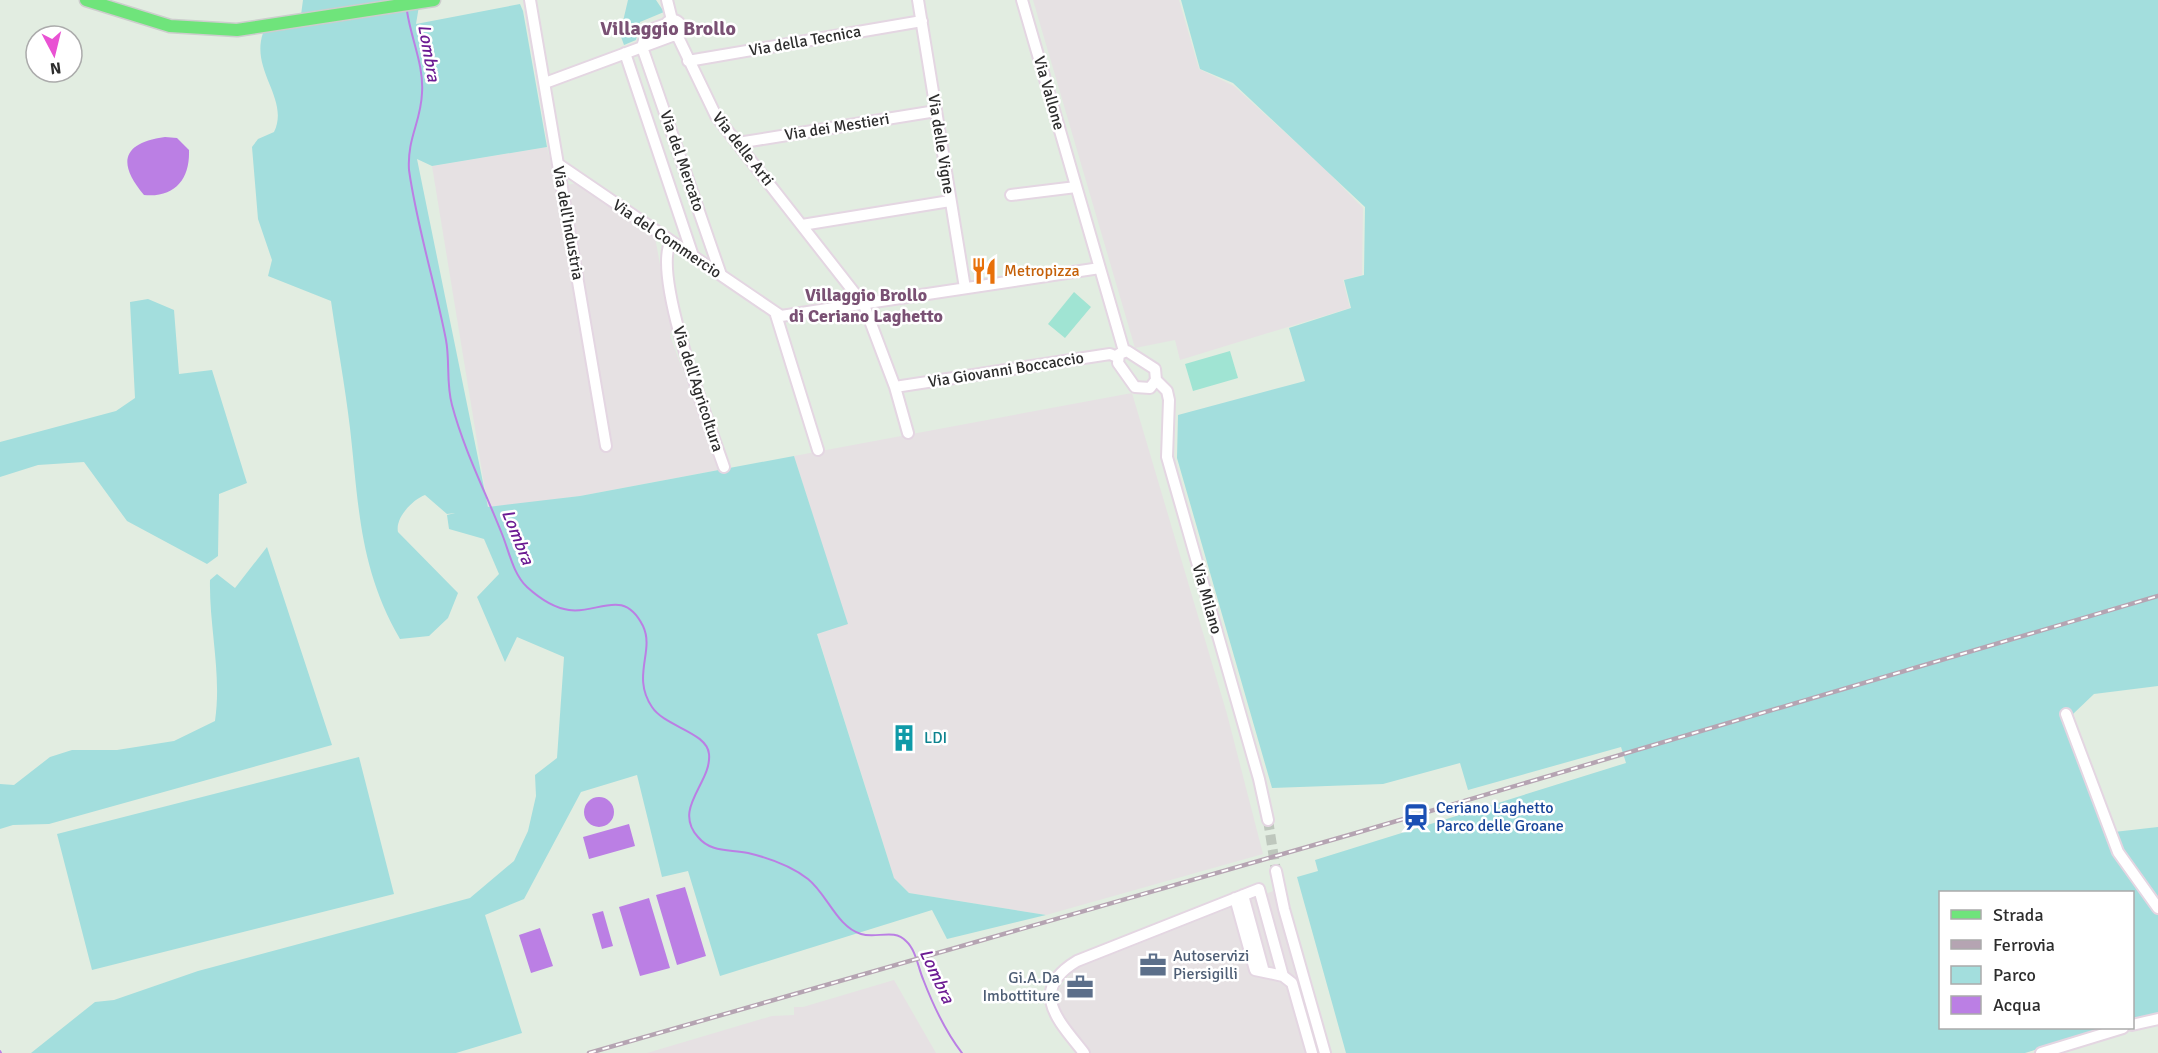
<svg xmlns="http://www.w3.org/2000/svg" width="2158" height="1053" font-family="Signika,sans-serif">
  <rect width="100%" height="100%" fill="#e2ede1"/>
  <!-- industrial -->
  <path fill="#e6e1e3" d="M 1033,0 L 1179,0 L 1199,69 L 1234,86 L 1325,169 L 1363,208 L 1362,275 L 1343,280 L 1350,308 L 1180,360 L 1175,340 L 1135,348 Z
    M 547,147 L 557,188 L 576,183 L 655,237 L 672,331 L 670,335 L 718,470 L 580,496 L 488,508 L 432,166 Z
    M 1132,393 L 1227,714 L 1263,854 L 1046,915 L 909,893 L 894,878 L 817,633 L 847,623 L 794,456 Z
    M 1273,891 L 1317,1053 L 1089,1053 L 1074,1036 L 1061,1013 L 1058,1000 L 1060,988 L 1075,969 Z
    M 894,980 L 936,1053 L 647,1053 L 772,1016 L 794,1015 L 794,1007 L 803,1007 Z"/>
  <!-- green -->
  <path fill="#a3dedd" d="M 303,0 L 420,0 L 416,24 L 520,4 L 523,11 L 547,147 L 432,166 L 417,159 L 488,507 L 580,496 L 794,456 L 848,624 L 817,634 L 894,878 L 909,893 L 1046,915 L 947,939 L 932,910 L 720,976 L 688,871 L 662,877 L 637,775 L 581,792 L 524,899 L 485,915 L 522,1033 L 456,1053 L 31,1053 L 95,1002 L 114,1000 L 198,971 L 470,898 L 514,861 L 528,831 L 536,796 L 535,775 L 557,758 L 564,657 L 517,637 L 505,662 L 477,597 L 499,574 L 484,539 L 449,529 L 447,515 L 455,513 L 447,514 L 425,495 C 412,500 395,518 398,532 L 458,593 L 448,618 L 429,636 L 400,639 C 359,568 359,507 350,428 C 345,385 337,343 331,301 L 268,276 L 272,260 L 258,219 L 252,147 L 258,139 L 274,132 C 290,99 250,71 263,33 L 279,29 L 280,17 L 301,15 Z
    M 628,0 L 656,0 L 664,12 L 640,22 L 636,40 L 624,45 L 620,34 Z
    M 1181,0 L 2158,0 L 2158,686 L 2094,694 L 2073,714 L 2114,832 L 2158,827 L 2158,1014 L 2133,1020 L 2132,892 L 1940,892 L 1940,1028 L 2107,1028 L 2025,1053 L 1346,1053 L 1297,877 L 1318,871 L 1315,860 L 1626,763 L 1621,747 L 1468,790 L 1460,763 L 1383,784 L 1272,788 L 1177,458 L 1178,415 L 1305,381 L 1289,328 L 1351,308 L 1344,280 L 1364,275 L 1365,207 L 1233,83 L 1200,69 Z
    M 148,299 L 174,310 L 179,374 L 212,370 L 247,483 L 219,494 L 218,556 L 207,564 L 127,521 L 84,462 L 38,465 L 0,477 L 0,442 L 116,411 L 135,398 L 130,302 Z
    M 267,547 L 332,745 L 49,824 L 13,825 L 0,829 L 0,784 L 14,785 L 50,757 L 72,750 L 117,750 L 174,741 L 215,721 C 222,674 209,627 210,580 L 217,574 L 235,588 Z
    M 359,757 L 394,894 L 92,970 L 57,834 Z"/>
  <!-- pitch -->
  <path fill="#a0e4d3" d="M 1074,292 L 1091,307 L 1065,338 L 1048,324 Z
    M 1230,351 L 1238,378 L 1193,391 L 1185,364 Z"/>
  <!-- water -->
  <path fill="#bb7fe4" d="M 165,137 L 177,138 L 189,150 C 190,179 175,198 144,195 C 117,163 122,143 165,137 Z
    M584 812a15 15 0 1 1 30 0a15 15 0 1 1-30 0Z
    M 629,824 L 635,846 L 589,859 L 583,837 Z
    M 685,887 L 706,956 L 677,965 L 656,895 Z
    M 649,898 L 670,968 L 640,976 L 619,907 Z
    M 603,911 L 613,946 L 602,949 L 592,914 Z
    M 540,928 L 553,966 L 531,973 L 519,935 Z"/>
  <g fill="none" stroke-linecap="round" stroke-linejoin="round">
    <!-- stream -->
    <path stroke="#bb7fe4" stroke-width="2" d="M 407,11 C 411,39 424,65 422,93 C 421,122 407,138 409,170 C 417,227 435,283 446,340 C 450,361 446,384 452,405 C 464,450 485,491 502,534 C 509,551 513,574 527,587 C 538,597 554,608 569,610 C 597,615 623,586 643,626 C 655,651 631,676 652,707 C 665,727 707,732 709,754 C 712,783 672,808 698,837 C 711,853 730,849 748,853 C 769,858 790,865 808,879 C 827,894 837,927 861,934 C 876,939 894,928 906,941 C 916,950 918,967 923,979 C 933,1005 945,1031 962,1053
      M 0,1051 L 1,1053"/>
    <!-- minor-tunnel -->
    <path stroke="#bec7bd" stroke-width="10" stroke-dasharray="10 5" stroke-linecap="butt" d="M 1268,820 L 1276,871"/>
    <defs>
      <path id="minor" d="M 530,0 L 606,446
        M 667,0 L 672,20
        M 918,0 L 965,288
        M 1022,0 L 1124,351
        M665 28a8 8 0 1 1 16 0a8 8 0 1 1-16 0Z
        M 677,35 L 716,116 L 864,305 L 895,387 L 908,433
        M 642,47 L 721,275
        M 642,47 L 647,31 L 666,24
        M 625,53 L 693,256
        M 688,61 L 922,21
        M 545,83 L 672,36
        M 738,143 L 936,111
        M 558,164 L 781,316 L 1100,268
        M 1011,195 L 1076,187
        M 802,225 L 950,201
        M 671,241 C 651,276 710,426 724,467
        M 776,315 L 818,450
        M 1127,351 L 1155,369 L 1156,380 L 1150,388 L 1135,387 L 1118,363 L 1119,354 Z
        M 1156,380 L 1167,391 L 1169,400 L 1167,457 L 1259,779 L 1268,820
        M 895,387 L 1110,354 L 1117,357
        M 2066,714 L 2118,852 L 2158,908
        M 1276,871 L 1284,909 L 1325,1053
        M 1243,895 L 1264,972
        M 1235,898 L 1255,970 L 1283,976 L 1292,983 L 1312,1053
        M 2132,1025 L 2158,1019
        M 1084,1053 C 1059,1021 1027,991 1077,961 L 1259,889 L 1283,976
        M 2041,1053 L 2123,1028"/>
      <path id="major" d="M 86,0 L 170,26 L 237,30 L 434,0"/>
    </defs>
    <!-- minor casing -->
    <use href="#minor" stroke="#e4d6e2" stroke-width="14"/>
    <!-- major casing -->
    <use href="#major" stroke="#cdcdcd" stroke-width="15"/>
    <!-- minor -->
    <use href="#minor" stroke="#fff" stroke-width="10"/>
    <!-- major -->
    <use href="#major" stroke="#6fe47b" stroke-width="12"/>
    <defs>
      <path id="rail" d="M 589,1053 L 1356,833 L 2158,596"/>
    </defs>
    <!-- rail casing -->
    <use href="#rail" stroke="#b5a4b2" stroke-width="4.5"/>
    <!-- rail -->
    <use href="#rail" stroke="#fff" stroke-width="2" stroke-dasharray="7" stroke-linecap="butt"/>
  </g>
  <!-- icons -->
  <defs>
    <symbol id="restaurant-bare" viewBox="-9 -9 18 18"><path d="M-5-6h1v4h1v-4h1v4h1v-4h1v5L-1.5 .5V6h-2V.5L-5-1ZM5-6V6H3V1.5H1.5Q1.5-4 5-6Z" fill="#e8710a" stroke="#fff" stroke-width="2.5" paint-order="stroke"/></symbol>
    <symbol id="building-bare" viewBox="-9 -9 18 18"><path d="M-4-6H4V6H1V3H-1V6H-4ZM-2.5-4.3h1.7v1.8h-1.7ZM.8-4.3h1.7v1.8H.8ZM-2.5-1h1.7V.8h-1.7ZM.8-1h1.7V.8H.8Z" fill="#0f9aa8" stroke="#fff" stroke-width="2.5" paint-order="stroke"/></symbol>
    <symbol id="station-bare" viewBox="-9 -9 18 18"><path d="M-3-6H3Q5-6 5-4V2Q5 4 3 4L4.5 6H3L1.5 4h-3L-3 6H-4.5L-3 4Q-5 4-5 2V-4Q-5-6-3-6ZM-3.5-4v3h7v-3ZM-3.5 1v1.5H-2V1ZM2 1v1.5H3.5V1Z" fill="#1a4fb4" stroke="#fff" stroke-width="2.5" paint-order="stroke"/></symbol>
    <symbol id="office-bare" viewBox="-9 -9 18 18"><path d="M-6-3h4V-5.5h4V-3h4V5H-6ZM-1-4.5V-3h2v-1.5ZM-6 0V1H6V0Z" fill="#5c6f8a" stroke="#fff" stroke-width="2.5" paint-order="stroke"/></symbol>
  </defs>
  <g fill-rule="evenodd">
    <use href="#restaurant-bare" x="965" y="252" width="38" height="38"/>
    <use href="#building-bare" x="885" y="719" width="38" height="38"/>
    <use href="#station-bare" x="1397" y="798" width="38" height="38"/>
    <use href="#office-bare" x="1134" y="946" width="38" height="38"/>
    <use href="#office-bare" x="1061" y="968" width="38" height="38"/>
  </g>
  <g text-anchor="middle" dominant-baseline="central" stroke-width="5" stroke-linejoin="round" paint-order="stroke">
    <!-- street labels -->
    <g font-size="16" fill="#2d2d2d" stroke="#fff">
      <text transform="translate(805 41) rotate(-10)">Via della Tecnica</text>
      <text transform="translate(1049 93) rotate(74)">Via Vallone</text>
      <text transform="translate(837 127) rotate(-9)">Via dei Mestieri</text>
      <text transform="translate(941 144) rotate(81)">Via delle Vigne</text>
      <text transform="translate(743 149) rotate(52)">Via delle Arti</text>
      <text transform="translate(682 161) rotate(71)">Via del Mercato</text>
      <text transform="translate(568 223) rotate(80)">Via dell'Industria</text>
      <text transform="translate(667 239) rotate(34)">Via del Commercio</text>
      <text transform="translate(1006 370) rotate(-9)">Via Giovanni Boccaccio</text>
      <text transform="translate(698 389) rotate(72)">Via dell'Agricoltura</text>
      <text transform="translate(1207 599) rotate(74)">Via Milano</text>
    </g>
    <!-- food labels -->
    <g font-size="16" fill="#c56008" stroke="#fff" text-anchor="start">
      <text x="1004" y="271">Metropizza</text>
    </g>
    <!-- culture labels -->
    <g font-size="16" fill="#0d838f" stroke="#fff" text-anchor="start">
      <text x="924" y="738">LDI</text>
    </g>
    <!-- transit labels -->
    <g font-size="16" fill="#164399" stroke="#fff" text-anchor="start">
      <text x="1436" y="808">Ceriano Laghetto<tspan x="1436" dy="18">Parco delle Groane</tspan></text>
    </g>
    <!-- service labels -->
    <g font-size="16" fill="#4e5e75" stroke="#fff" text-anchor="start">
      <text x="1173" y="956">Autoservizi<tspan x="1173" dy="18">Piersigilli</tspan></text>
      <text x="1060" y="978" text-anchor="end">Gi.A.Da<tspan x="1060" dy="18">Imbottiture</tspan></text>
    </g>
    <!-- water labels -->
    <g font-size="18" font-style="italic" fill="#6c1b93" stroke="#fff">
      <text transform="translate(429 53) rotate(80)">Lombra</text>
      <text transform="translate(518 537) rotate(68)">Lombra</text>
      <text transform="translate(937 976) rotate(65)">Lombra</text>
    </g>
    <!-- neighbourhood labels -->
    <g font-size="18" font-weight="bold" fill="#7a5174" stroke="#fff">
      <text x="866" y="295">Villaggio Brollo<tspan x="866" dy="21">di Ceriano Laghetto</tspan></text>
    </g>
    <!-- quarter labels -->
    <g font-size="20" font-weight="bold" fill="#7a5174" stroke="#fff">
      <text x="668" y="28">Villaggio Brollo</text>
    </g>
  </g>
  <!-- legend -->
  <rect x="1939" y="891" width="195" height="138" fill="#ffffff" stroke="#ababab" stroke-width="1.5"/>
  <rect x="1951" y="910" width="30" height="9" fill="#6fe47b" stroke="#ababab" stroke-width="1.5"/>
  <text x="1993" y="921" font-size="18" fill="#2d2d2d">Strada</text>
  <rect x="1951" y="940" width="30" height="9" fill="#b5a4b2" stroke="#ababab" stroke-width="1.5"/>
  <text x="1993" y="951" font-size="18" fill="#2d2d2d">Ferrovia</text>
  <rect x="1951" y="966" width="30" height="18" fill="#a3dedd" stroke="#ababab" stroke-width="1.5"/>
  <text x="1993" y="981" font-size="18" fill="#2d2d2d">Parco</text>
  <rect x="1951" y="996" width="30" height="18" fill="#bb7fe4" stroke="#ababab" stroke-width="1.5"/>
  <text x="1993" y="1011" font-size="18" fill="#2d2d2d">Acqua</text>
  <!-- north arrow -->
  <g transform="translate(54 54) rotate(173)"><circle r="28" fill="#ffffff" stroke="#ababab" stroke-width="1.5"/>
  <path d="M0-4.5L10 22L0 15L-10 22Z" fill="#e952d3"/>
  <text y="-9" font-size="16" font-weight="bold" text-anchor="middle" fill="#2d2d2d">N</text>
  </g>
</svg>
